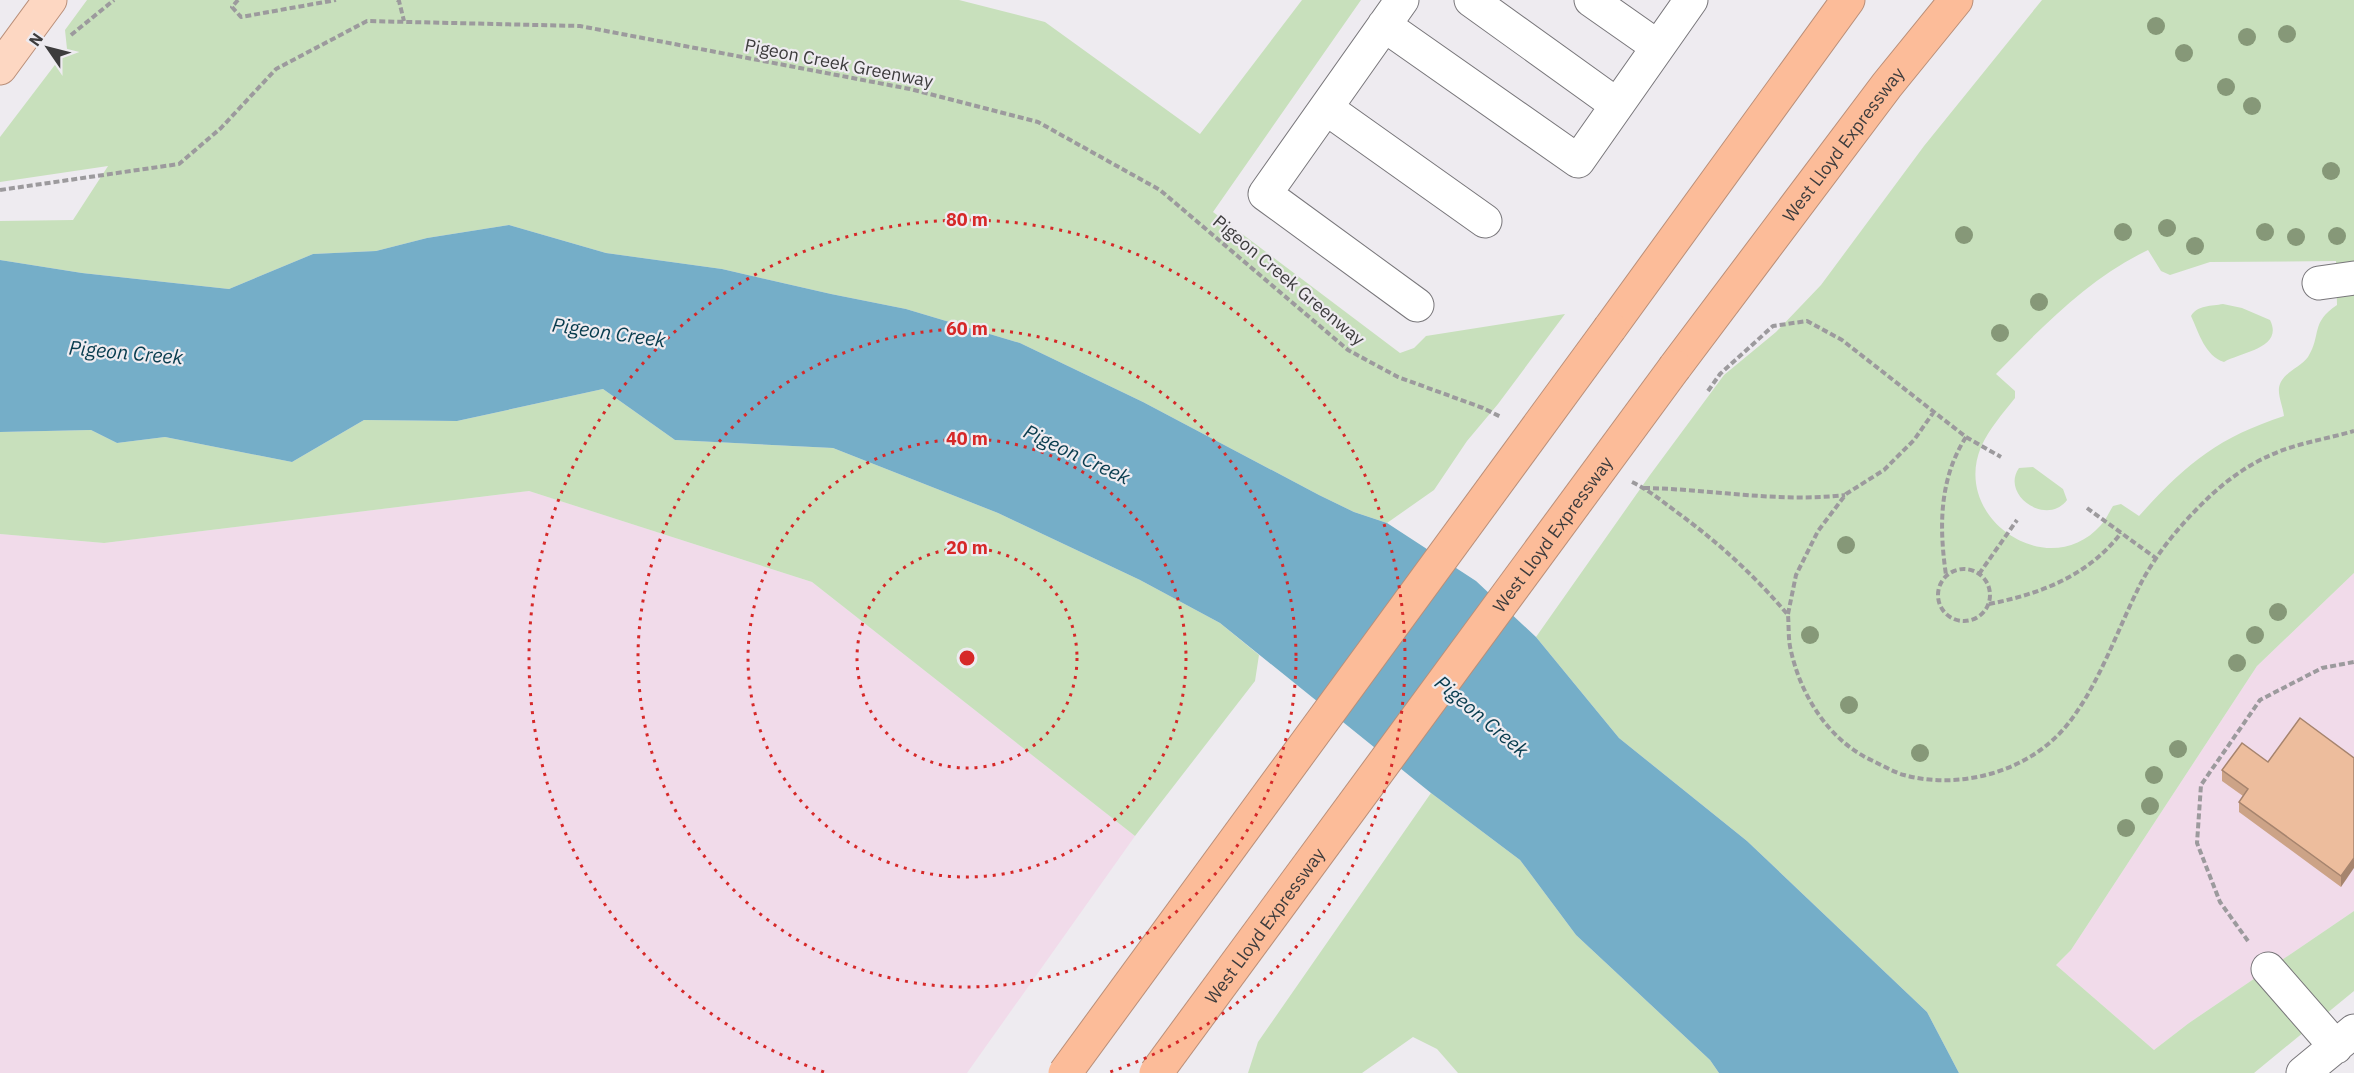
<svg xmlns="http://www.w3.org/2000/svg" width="2354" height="1073" font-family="'IBM Plex Sans',sans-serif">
  <rect width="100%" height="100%" fill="#eeebf0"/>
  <!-- industrial -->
  <path fill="#f1dbea" d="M 529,491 L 812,582 L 1135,836 L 967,1073 L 0,1073 L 0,534 L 104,543 Z
    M 2354,573 L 2354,911 L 2189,1023 L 2154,1050 L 2056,965 L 2071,950 L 2257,666 Z"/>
  <!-- green -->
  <path fill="#c8e0bc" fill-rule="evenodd" d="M 87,0 L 959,0 L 1045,22 L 1200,134 L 1302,0 L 1361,0 L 1213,212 L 1400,353 L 1414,348 L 1426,336 L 1565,314 L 1498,404 L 1467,441 L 1434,490 L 1387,523 L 1354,512 L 1319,495 L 1143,402 L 1020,343 L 906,309 L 831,294 L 722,269 L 606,253 L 509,225 L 427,238 L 376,251 L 313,254 L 229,289 L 82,273 L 0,260 L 0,221 L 73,220 L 108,166 L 0,182 L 0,137 L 67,49 L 65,30 Z
    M 2042,0 L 2354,0 L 2354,573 L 2257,666 L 2071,950 L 2056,965 L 2154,1050 L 2189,1023 L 2354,911 L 2354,991 L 2254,1073 L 1959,1073 L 1927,1012 L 1747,841 L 1619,738 L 1536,637 L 1650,475 L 1724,375 L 1776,332 L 1821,285 L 1924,146 ZM 2148,250 L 2161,271 L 2170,275 L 2210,262 L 2336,261 L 2337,305 C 2310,323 2322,334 2308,357 C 2300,368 2281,373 2279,388 C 2278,396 2283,407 2284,416 C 2217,438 2186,464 2139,516 L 2121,504 L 2113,506 C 2109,512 2106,520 2101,525 C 2049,584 1951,519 1981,447 C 1989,429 2003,413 2015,398 L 2015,391 L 1996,374 C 2041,328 2089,278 2148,250 Z
    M 2223,304 L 2242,308 L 2270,320 C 2284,348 2242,352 2224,362 C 2205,356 2199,333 2191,316 C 2197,305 2212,306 2223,304 Z
    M 603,389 L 675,440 L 833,448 L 998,513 L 1140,580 L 1220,623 L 1259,655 L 1255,681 L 1135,836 L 812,582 L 529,491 L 104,543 L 0,534 L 0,432 L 91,430 L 117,443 L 165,437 L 292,462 L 364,420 L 457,421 Z
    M 2033,467 L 2063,489 L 2067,500 C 2047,527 2000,495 2019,468 Z
    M 1431,793 L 1520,860 L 1576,935 L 1710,1060 L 1719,1073 L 1458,1073 L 1437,1049 L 1413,1037 L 1362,1073 L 1248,1073 L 1258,1042 Z"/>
  <!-- water -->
  <path fill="#75aec8" d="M 509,225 L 606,253 L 722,269 L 831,294 L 906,309 L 1020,343 L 1143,402 L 1319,495 L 1354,512 L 1387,523 L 1476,581 L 1536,637 L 1619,738 L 1747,841 L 1927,1012 L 1959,1073 L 1719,1073 L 1710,1060 L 1576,935 L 1520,860 L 1431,793 L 1220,623 L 1140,580 L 998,513 L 833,448 L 675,440 L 603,389 L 457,421 L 364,420 L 292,462 L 165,437 L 117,443 L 91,430 L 0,432 L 0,260 L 82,273 L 229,289 L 313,254 L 376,251 L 427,238 Z"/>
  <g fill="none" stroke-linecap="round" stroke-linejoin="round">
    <defs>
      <path id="minor" d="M 1402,0 L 1265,194 L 1417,305
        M 1471,0 L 1617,105
        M 1591,0 L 1658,47
        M 1384,25 L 1578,161 L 1691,0
        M 1326,108 L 1485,221
        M 2319,283 L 2354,278
        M 2268,969 L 2336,1047
        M 2303,1073 L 2354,1031"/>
      <path id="major" d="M 0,68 L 50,0"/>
      <g id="highway">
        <path d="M 1610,328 L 1848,0"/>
        <path id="s1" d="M 1675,367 L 1887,85 L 1956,0"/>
      </g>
    </defs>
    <!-- minor casing -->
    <use href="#minor" stroke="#78767a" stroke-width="35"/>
    <!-- major casing -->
    <use href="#major" stroke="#b98f79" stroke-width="35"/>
    <!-- highway casing -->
    <use href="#highway" stroke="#b98f79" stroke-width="35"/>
    <!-- path -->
    <path stroke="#9c9a9d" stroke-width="4" stroke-dasharray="6 3" stroke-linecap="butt" d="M 238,0 L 232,7 L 241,17 L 336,0
      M 397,0 L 399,1 L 404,21
      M 71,35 L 114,0
      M 0,190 L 179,164 L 221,128 L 276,69 L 367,21 L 580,26 L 910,89 L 1038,122 L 1160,190 L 1348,350 L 1398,377 L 1483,408 L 1501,417
      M 1708,391 L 1720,374 L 1773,326 L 1807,321 L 1842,340 L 1966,437 C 1939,479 1939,527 1946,575
      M 1966,437 L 2001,457
      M 1632,482 C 1649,490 1663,502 1678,513 C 1719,543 1756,577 1788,615 C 1789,627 1788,640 1791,651 C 1801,696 1829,740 1871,760 C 1882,765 1893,772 1904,775 C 1963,791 2034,770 2071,720 C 2101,680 2118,628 2141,583 C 2157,553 2180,525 2205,501 C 2223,483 2247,465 2271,455 C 2297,443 2327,439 2354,431
      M 1644,488 C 1711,489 1778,503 1845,495
      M 2087,508 L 2157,559
      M1938 595a26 26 0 1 1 52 0a26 26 0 1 1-52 0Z
      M 1979,574 L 2017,520
      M 1989,604 C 2040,594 2088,576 2121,533
      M 1788,614 L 1796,575 L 1818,531 L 1846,494 L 1884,470 L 1914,440 L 1933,413
      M 2248,941 L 2220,902 L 2197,843 L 2201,785 L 2260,700 L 2322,668 L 2354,662"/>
    <!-- minor -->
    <use href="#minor" stroke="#fff" stroke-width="33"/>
    <!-- major -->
    <use href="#major" stroke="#fdd7c2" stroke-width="33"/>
    <!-- highway -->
    <use href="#highway" stroke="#fcbc99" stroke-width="33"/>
    <defs>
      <g id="highway-bridge">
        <path d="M 1065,1073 L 1610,328"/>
        <path id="s2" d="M 1156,1073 L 1675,367"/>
      </g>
    </defs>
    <!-- highway-bridge casing -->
    <use href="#highway-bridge" stroke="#b98f79" stroke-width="35" stroke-linecap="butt"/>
    <!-- highway-bridge -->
    <use href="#highway-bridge" stroke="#fcbc99" stroke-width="33"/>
  </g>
  <!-- trees -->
  <g fill="#869878">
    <circle cx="2156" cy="26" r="9"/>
    <circle cx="2287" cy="34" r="9"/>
    <circle cx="2247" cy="37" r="9"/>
    <circle cx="2184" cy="53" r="9"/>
    <circle cx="2226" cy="87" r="9"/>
    <circle cx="2252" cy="106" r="9"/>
    <circle cx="2331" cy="171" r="9"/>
    <circle cx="2167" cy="228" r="9"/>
    <circle cx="2123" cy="232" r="9"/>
    <circle cx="2265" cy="232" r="9"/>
    <circle cx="1964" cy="235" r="9"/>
    <circle cx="2337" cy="236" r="9"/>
    <circle cx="2296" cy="237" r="9"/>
    <circle cx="2195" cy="246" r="9"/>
    <circle cx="2039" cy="302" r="9"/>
    <circle cx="2000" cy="333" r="9"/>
    <circle cx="1846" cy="545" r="9"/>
    <circle cx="2278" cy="612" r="9"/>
    <circle cx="1810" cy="635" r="9"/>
    <circle cx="2255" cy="635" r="9"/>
    <circle cx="2237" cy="663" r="9"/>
    <circle cx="1849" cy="705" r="9"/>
    <circle cx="2178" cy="749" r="9"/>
    <circle cx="1920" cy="753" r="9"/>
    <circle cx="2154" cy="775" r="9"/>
    <circle cx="2150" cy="806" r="9"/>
    <circle cx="2126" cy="828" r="9"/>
  </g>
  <!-- wall -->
  <path fill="#cca387" d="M 2354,758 L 2341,887 L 2239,812 L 2239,802 L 2243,796 L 2222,781 L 2222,770 L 2268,762 Z"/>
  <!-- shaded-wall -->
  <path fill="#a6846e" d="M 2354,858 L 2354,868 L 2341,887 L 2341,876 Z"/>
  <!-- building -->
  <path fill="#edbd9d" stroke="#a6846e" stroke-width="1.5" d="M 2300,718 L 2354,758 L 2354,858 L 2341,876 L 2239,802 L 2248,789 L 2222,770 L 2242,743 L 2268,762 Z"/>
  <!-- distance rings -->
  <g fill="none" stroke="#d62828" stroke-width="3" stroke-dasharray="3 6">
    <circle cx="967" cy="658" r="110"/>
    <circle cx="967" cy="658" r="219"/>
    <circle cx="967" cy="658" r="329"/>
    <path d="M824 1072A438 438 0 1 1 1110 1072"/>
  </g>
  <g text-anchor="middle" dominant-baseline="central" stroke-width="4.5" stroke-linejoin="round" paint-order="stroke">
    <!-- street labels -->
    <g font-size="18" fill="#3d3c3d" stroke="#eeebf0">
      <text transform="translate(839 63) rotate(11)">Pigeon Creek Greenway</text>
      <text stroke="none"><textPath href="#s1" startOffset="279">West Lloyd Expressway</textPath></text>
      <text transform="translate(1289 280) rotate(40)">Pigeon Creek Greenway</text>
      <text stroke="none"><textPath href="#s2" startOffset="669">West Lloyd Expressway</textPath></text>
      <text stroke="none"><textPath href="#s2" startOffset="183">West Lloyd Expressway</textPath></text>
    </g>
    <!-- water labels -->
    <g font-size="20" font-style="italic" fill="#083c4e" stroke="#eeebf0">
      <text transform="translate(609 332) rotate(8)">Pigeon Creek</text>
      <text transform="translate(126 352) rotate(5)">Pigeon Creek</text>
      <text transform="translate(1077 454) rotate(25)">Pigeon Creek</text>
      <text transform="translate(1482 716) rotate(40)">Pigeon Creek</text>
    </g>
  </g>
  <circle cx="967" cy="658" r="9" fill="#d62828" stroke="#eeebf0" stroke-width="3"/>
  <g font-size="18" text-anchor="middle" font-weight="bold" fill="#d62828" stroke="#eeebf0" stroke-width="4.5" stroke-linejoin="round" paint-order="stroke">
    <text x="967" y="226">80 m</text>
    <text x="967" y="335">60 m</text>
    <text x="967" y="445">40 m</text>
    <text x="967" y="554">20 m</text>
  </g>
  <!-- north arrow -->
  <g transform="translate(48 48) rotate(305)" stroke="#eeebf0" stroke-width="4.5" paint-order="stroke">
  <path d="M0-4.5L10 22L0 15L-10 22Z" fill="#3d3c3d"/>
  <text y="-9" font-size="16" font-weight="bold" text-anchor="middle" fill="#3d3c3d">N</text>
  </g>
</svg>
